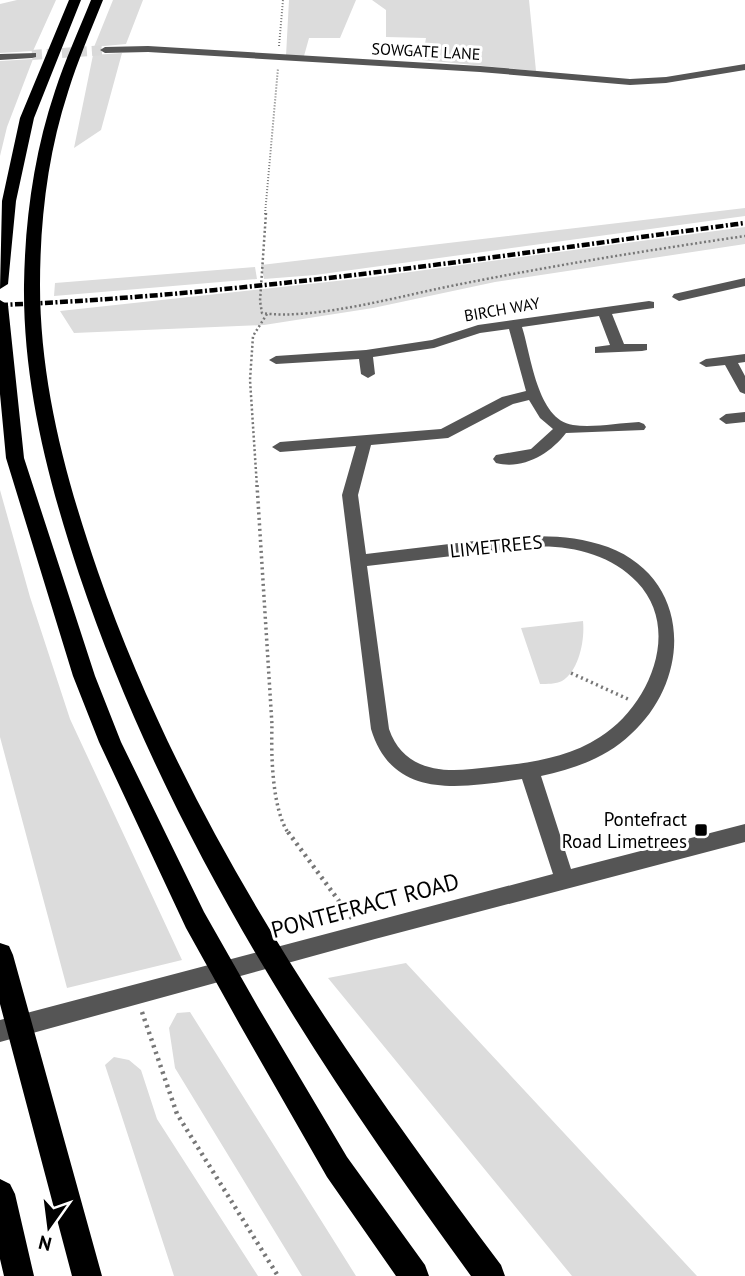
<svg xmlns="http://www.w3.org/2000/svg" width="745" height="1276" font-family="'PT Sans',sans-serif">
  <rect width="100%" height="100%" fill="#fff"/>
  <!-- green -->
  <path fill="#dcdcdc" d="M 17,0 L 56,0 L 33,51 L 0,53 L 0,4 Z
    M 113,0 L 143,0 L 126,44 L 94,47 Z
    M 289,0 L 356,0 L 340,38 L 309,38 L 304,56 L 286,56 Z
    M 372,0 L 529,0 L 536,71 L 422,60 L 426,38 L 386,37 L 386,10 Z
    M 122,53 L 101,130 L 74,148 L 93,55 Z
    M 33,59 L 7,127 L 0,156 L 0,61 Z
    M 745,208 L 745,216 L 315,275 L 264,279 L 261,265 Z
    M 745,227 L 745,244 L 495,282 L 373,308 L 264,325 L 74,333 L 60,311 L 373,277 Z
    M 255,267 L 257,279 L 54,296 L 55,283 Z
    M 0,490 L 30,597 L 70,719 L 182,960 L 67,988 L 0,737 Z
    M 583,621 C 585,640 579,671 562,681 C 556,684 547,684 540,684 L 521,628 Z
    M 406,963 L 697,1276 L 572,1276 L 328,978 Z
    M 190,1012 L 356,1276 L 302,1276 L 175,1068 L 169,1028 L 177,1013 Z
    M 114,1057 L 129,1060 L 141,1070 L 157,1119 L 258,1276 L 174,1276 L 105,1065 Z"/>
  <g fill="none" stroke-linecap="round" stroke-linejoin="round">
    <!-- minor-tunnel -->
    <path stroke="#d9d9d9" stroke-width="10" stroke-dasharray="10 5" stroke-linecap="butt" d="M 32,55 L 105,50"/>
    <!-- path-far3 -->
    <path stroke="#777" stroke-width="2" stroke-dasharray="1 2" stroke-linecap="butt" d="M 279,46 L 283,0
      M 265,214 L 278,68"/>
    <!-- path-far2 -->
    <path stroke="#777" stroke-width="2.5" stroke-dasharray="2 2.5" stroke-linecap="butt" d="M 266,213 L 260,301 L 262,313 C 315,321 407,294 461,284 C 556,265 650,250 745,236
      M 257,487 L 250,380 L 253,336 L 267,314"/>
    <!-- path-far1 -->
    <path stroke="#777" stroke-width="3.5" stroke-dasharray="2 3.5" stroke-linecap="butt" d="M 257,485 L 272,725 C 271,755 272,810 289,834
      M 571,673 L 630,700"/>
    <!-- path -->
    <path stroke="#777" stroke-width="4.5" stroke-dasharray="2.5 4.5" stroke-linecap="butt" d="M 288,832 L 353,920
      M 142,1012 L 177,1114 L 278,1276"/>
    <!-- minor -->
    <path fill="#555" fill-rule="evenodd" d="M 148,46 L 480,66 L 630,79 L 666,77 L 745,64 L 745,70 L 666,83 L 630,85 L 480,72 L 148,52 L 105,53 L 100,50 L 105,47 Z
      M 36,53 L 36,57 L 32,58 L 0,60 L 0,54 Z
      M 745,278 L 745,286 L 679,301 L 672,297 L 674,294 Z
      M 649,301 L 654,302 L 654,308 L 612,314 L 624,344 L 647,344 L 647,350 L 642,351 L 595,353 L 595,347 L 610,345 L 599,316 L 522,327 C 531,354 537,420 573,425 C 593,428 618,423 639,422 L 644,424 L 646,427 L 644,430 L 566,433 C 550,454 523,470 496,463 L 493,459 L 496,455 L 531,449 L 553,429 L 540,418 L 529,400 L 513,404 L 448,438 L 371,445 L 358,495 L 366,554 C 399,550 433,546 466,542 C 515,537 560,530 608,547 C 692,579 692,679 631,734 C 606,758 574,769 541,776 L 571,869 L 745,824 L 745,842 L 375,939 L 0,1042 L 0,1020 L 553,874 L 522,779 C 463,787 393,802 371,729 L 342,495 L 356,446 L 280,452 L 272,447 L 280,442 L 441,429 L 502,397 L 526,391 L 509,329 L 480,333 L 434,348 L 373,357 L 375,374 L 368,378 L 361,374 L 359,359 L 276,364 L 269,360 L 276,356 L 366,350 L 432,340 L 478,325 ZM 529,547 C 566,544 610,553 637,582 C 683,630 648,707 600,737 C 562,762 515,764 472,769 C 436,773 402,767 389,729 L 367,566 Z
      M 745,354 L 745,362 L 738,363 L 745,376 L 745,394 L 740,392 L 725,365 L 706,367 L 699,363 L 706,359 Z
      M 745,412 L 745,422 L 726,424 L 719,419 L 726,414 Z"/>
    <!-- highway -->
    <path fill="#000" fill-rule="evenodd" d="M 69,0 L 81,0 L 34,118 L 16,201 L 8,284 L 0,289 L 2,201 L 20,118 Z
      M 91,0 L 103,0 C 91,30 78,60 68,92 C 48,153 40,220 40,285 C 40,384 66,479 98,572 C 187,828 340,1050 501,1265 L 505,1276 L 471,1276 C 312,1058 165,831 79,574 C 48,480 23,384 24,285 C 25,220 34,153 55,91 C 65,60 79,30 91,0 Z
      M 0,300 L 8,305 L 24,458 L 95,676 L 121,742 L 204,912 L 258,1007 L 347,1157 L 425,1265 L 429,1276 L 396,1276 L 327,1177 L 240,1025 L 186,928 L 99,742 L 73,676 L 6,458 L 0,394 Z
      M 0,943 L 9,946 L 13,955 L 102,1276 L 72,1276 L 0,1004 Z
      M 0,1179 L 10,1184 L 15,1194 L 34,1276 L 4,1276 L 0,1259 Z"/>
    <!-- rail -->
    <path stroke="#000" stroke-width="4.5" stroke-dasharray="8 2.5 2 2.5" stroke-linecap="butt" d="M 0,305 C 250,295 497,256 745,223"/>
  </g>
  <!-- markers -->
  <rect fill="#000" stroke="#fff" stroke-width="2.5" x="694" y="823" width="14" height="14" rx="3.5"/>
  <g text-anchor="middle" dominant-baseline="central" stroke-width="6" stroke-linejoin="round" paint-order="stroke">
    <!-- far-street labels -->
    <g font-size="16" fill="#000" stroke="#fff">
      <text transform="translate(426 51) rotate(3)">SOWGATE LANE</text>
      <text transform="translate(502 309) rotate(-10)">BIRCH WAY</text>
    </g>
    <!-- street labels -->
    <g font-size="19" fill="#000" stroke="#fff">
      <text transform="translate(496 546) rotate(-6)">LIMETREES</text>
    </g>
    <!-- poi labels -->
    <g font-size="19" fill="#000" stroke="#fff" text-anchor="end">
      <text x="687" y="819">Pontefract<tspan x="687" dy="22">Road Limetrees</tspan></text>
    </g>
    <!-- near-street labels -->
    <g font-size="23" fill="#000" stroke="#fff">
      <text transform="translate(365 905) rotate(-15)">PONTEFRACT ROAD</text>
    </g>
  </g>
  <!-- north arrow -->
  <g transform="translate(49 1227) rotate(194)" stroke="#ffffff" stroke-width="5" paint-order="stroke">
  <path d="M0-5L12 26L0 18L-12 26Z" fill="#000000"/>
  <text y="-10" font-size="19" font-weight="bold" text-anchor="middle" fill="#000000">N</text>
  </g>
</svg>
